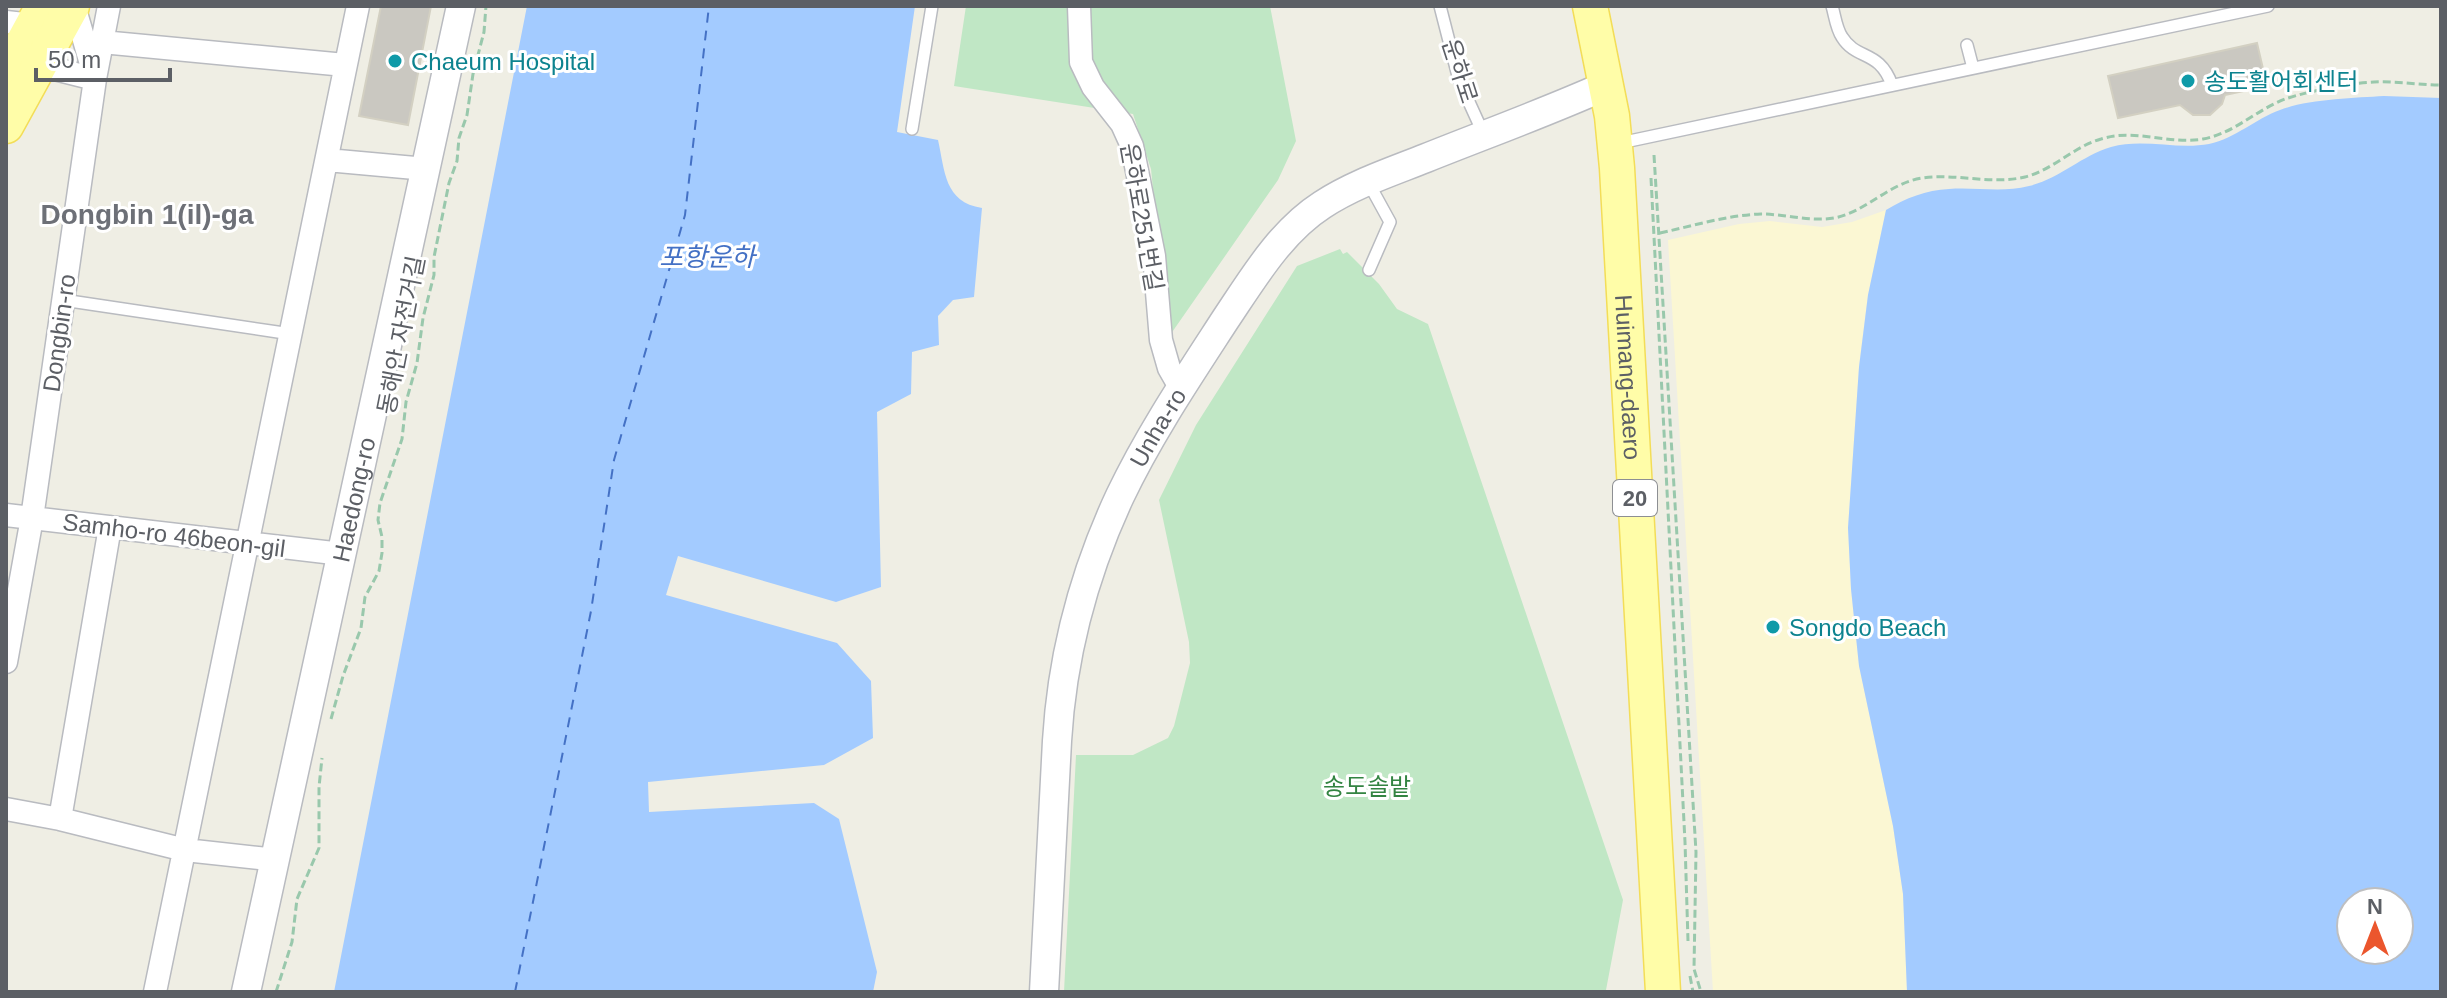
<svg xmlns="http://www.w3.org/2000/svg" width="2447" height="998" font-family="Helvetica,'Noto Sans KR',sans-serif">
  <rect width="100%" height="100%" fill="#efeee4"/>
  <!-- green -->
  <path fill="#c0e7c5" d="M 966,6 L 1270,6 L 1296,141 L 1278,180 L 1168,338 L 1151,169 L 1133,114 L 954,86 Z
    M 1340,249 L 1343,254 L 1347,252 L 1379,284 L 1397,309 L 1428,324 L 1623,900 L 1606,990 L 1601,992 L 1064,992 L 1076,755 L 1133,755 L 1168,738 L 1174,726 L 1190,663 L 1189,642 L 1159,500 L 1196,425 L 1297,266 Z"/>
  <!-- sand -->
  <path fill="#fbf7d3" d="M 1886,210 L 1868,295 L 1859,367 L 1848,528 L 1851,589 L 1859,666 L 1893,826 L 1903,894 L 1907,992 L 1713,992 L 1668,240 L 1739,224 L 1770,221 L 1822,227 L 1852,222 Z"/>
  <!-- water -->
  <path fill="#a3cbff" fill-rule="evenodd" d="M 527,6 L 915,6 L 897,132 L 938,140 C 945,171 944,202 982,208 L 974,297 L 953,300 L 938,316 L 939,345 L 912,352 L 911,394 L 877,412 L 881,587 L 836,602 L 678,556 L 666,595 L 837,643 L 871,681 L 873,738 L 824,765 L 648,782 L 649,812 L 814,803 L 839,819 L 877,972 L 873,992 L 334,992 Z
    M 2384,96 L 2441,98 L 2441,992 L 1907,992 L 1903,894 L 1893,826 L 1859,666 L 1851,589 L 1848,528 L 1859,367 L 1868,295 L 1886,210 C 1906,198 1926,190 1949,189 C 1976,187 2002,193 2029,186 C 2059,179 2081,156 2111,147 C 2143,138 2177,150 2209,144 C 2236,138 2255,119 2280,110 C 2308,99 2354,98 2384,96 ZM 2351,902 L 2399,902 L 2399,950 L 2351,950 Z"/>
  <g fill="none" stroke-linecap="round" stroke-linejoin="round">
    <!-- ferry -->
    <path stroke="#4471c5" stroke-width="2" stroke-dasharray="10 8" stroke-linecap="butt" d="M 515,992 L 591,611 L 614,460 L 685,215 L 709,6"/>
  </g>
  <!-- building -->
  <path fill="#cac8c1" stroke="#d3d0c2" stroke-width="2" d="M 381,6 L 431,6 L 408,125 L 359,116 Z
    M 2257,43 L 2267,86 L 2225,95 L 2222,104 L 2210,115 L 2193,115 L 2180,105 L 2118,118 L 2108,76 Z"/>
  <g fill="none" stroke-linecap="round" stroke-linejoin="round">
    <defs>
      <path id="service" d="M 1440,6 L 1459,80 L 1484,135
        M 1832,6 C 1835,16 1836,28 1842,37 C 1857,61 1879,49 1892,85
        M 1967,45 L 1973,68
        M 912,129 L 932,6
        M 1620,143 L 2268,6
        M 1368,182 L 1390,222 L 1369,270
        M 63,300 L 291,334"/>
      <path id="minor" d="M 74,6 L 94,74
        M 1079,6 L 1081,62 L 1093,87 L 1122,124 L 1132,146 L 1154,256 L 1161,340 L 1169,368 L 1181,389
        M 6,22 L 33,25
        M 102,42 L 345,65
        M 39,65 L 95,79
        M 327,160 L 426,169
        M 6,515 L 342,554
        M 6,662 L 32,518 L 95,79 L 109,6
        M 6,809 L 60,819 L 185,850 L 277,860
        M 60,819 L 110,527
        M 155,992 L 358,6"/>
      <g id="tertiary">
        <path id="s1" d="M 246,992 L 461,6"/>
        <path id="s2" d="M 1044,992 L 1057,741 C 1062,657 1084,573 1120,496 C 1149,435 1188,377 1225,320 C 1252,280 1280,232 1322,205 C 1354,184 1391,172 1426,158 C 1486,134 1547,112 1605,86"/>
      </g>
      <g id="primary">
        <path id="s3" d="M 1590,6 L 1612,116 L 1617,168 L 1663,992"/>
        <path d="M 6,74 L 43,6"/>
        <path d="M 6,126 L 72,6"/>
      </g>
    </defs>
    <!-- service casing -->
    <use href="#service" stroke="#b9bbc0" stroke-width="14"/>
    <!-- minor casing -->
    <use href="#minor" stroke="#b9bbc0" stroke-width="25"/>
    <!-- tertiary casing -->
    <use href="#tertiary" stroke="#b9bbc0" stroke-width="31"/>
    <!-- primary casing -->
    <use href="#primary" stroke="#f3dd58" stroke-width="37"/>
    <!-- path -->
    <path stroke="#99c8ac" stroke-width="3" stroke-dasharray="8 4" stroke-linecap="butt" d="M 1654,155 L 1696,852 L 1694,969 L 1701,992
      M 1651,178 L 1685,842 L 1688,941
      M 1660,233 C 1693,226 1727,215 1761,214 C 1785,214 1810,222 1834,218 C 1866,212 1889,183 1922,178 C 1956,173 1991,185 2025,177 C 2053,170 2073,147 2101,139 C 2136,128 2168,145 2203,139 C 2235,133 2256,110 2285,99 C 2309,91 2349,83 2374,82 C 2397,81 2419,85 2441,85
      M 331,719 L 343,676 L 361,628 L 365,597 L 379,571 L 382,553 L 382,537 L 378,520 L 380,503 L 402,439 L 406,402 L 417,363 L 423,318 L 434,275 L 434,257 L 449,183 L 457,161 L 459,138 L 467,115 L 473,74 L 484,32 L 486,6
      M 1690,976 L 1693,992
      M 276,992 L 292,942 L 297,899 L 319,848 L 319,787 L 322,758"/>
    <!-- service -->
    <use href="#service" stroke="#fff" stroke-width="11"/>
    <!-- minor -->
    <use href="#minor" stroke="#fff" stroke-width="22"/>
    <!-- tertiary -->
    <use href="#tertiary" stroke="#fff" stroke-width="28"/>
    <!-- primary -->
    <use href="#primary" stroke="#fffda8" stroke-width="34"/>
  </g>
  <!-- markers -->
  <g fill="#0f9aa8" stroke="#fff" stroke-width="3">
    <circle cx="395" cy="61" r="8"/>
    <circle cx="2188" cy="81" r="8"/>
    <circle cx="1773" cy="627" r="8"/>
  </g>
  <g text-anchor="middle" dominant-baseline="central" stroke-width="6" stroke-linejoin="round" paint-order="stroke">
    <!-- shield labels -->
    <rect fill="#fff" stroke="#8d8f93" stroke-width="2" x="1613" y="480" width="44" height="36" rx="6"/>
    <g font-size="22" font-weight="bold" fill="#5c5f65">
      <text x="1635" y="498">20</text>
    </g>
    <!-- culture labels -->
    <g font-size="24" fill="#0d838f" stroke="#fff" text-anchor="start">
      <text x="411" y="61">Chaeum Hospital</text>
      <text x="2204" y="81">송도활어회센터</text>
      <text x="1789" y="627">Songdo Beach</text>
    </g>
    <!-- street labels -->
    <g font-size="24" fill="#5c5f65" stroke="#fff">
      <text transform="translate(1460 71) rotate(72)">운하로</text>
      <text transform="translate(1142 217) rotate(80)">운하로251번길</text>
      <text transform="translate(59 333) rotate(-82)">Dongbin-ro</text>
      <text transform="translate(401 335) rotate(-79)">동해안 자전거길</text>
      <text stroke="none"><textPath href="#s3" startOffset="374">Huimang-daero</textPath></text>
      <text stroke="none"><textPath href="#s2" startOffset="584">Unha-ro</textPath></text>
      <text stroke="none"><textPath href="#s1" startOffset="504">Haedong-ro</textPath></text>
      <text transform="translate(174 535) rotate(7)">Samho-ro 46beon-gil</text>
    </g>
    <!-- park labels -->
    <g font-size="24" fill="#338442" stroke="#fff">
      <text x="1367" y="786">송도솔밭</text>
    </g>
    <!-- water labels -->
    <g font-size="26" font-style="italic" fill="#4471c5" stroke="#fff">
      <text x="707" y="257">포항운하</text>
    </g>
    <!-- quarter labels -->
    <g font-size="28" font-weight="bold" fill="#6d7077" stroke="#fff">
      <text x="147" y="214">Dongbin 1(il)-ga</text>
    </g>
  </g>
  <!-- border -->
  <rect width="2447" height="998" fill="none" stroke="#5c5f65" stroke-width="16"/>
  <!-- north arrow -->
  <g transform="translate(2375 926)"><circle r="38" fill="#ffffff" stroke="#bebfc1" stroke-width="2"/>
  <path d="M0-6L14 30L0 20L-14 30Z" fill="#eb562d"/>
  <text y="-12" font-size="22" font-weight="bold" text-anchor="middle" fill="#5c5f65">N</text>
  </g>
  <!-- scale -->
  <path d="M36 68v12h134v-12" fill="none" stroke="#5c5f65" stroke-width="4"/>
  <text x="48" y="68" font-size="24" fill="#5c5f65" stroke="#ffffff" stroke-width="6" paint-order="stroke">50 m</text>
</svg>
